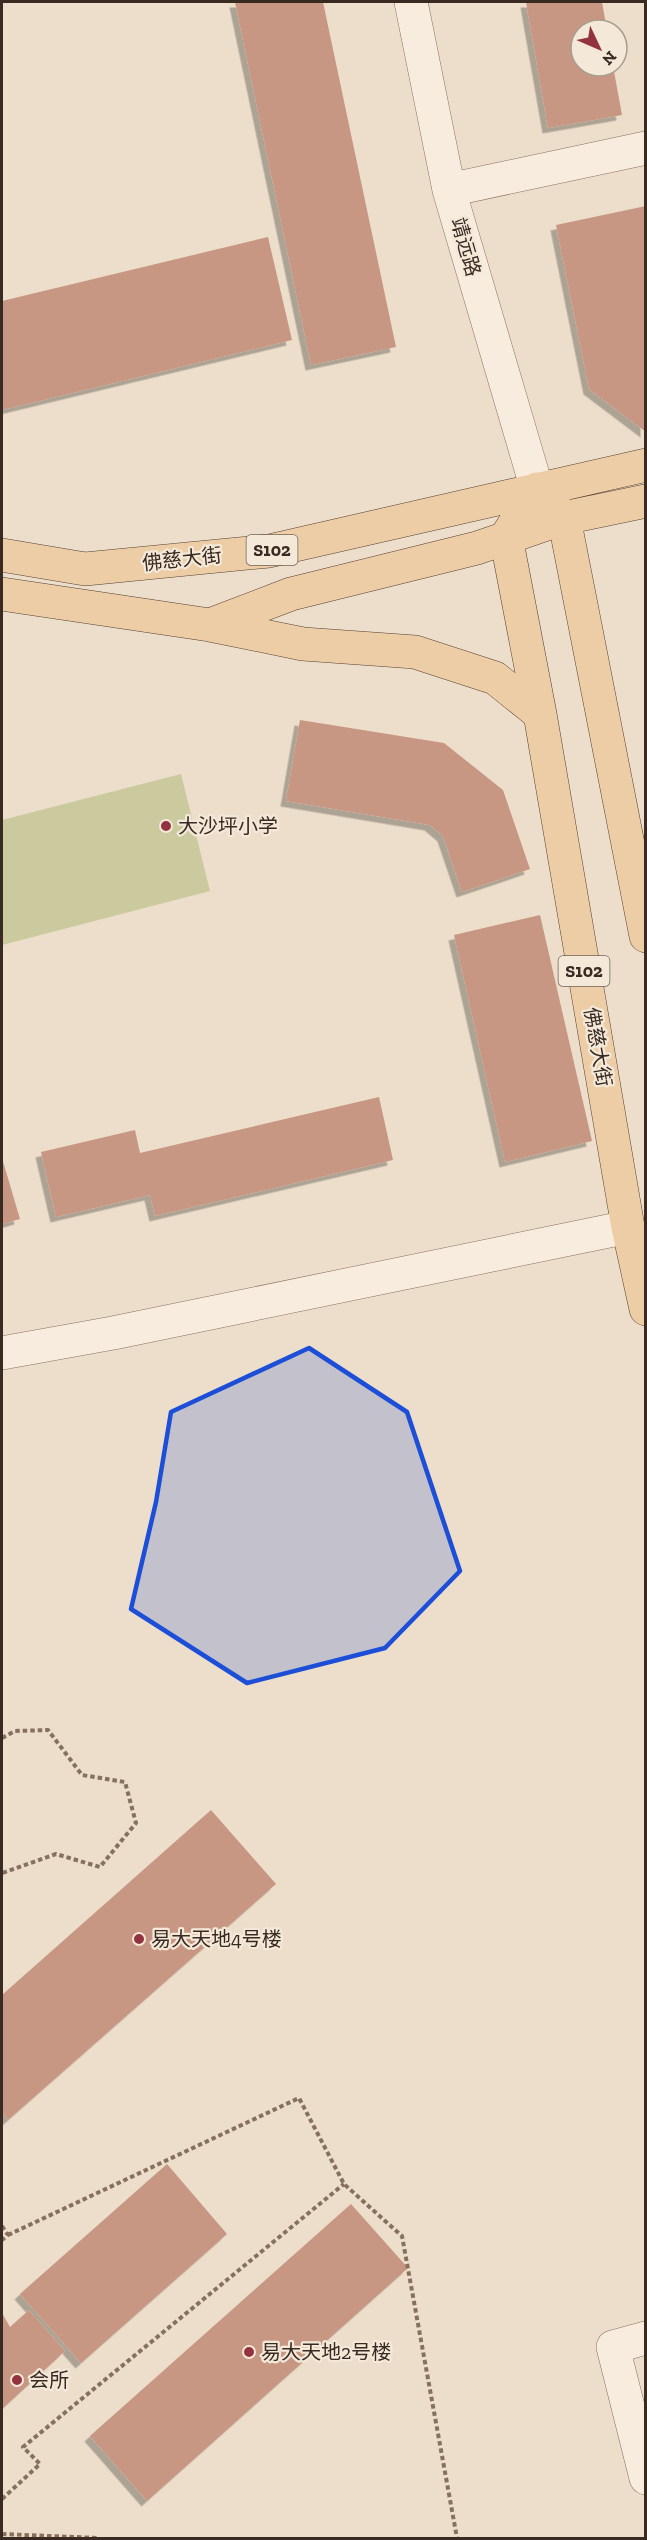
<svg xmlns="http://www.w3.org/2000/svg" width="647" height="2540" font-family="'Zilla Slab','Noto Sans SC',serif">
  <defs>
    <filter id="shadow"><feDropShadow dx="-5.5" dy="5.5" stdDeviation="0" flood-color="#0004"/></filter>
  </defs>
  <rect width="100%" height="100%" fill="#ecdeca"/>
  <!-- garden -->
  <path fill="#caca9e" d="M 181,774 L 210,891 L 2,945 L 2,820 Z"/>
  <!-- building -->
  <path fill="#c79783" filter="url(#shadow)" d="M 235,2 L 323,2 L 396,347 L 311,365 Z
    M 526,2 L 602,2 L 607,30 L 581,30 L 581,66 L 613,66 L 622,115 L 548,128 Z
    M 646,206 L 646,432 L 589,389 L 556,225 Z
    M 268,237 L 292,340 L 2,410 L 2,301 Z
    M 300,720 L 444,743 L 503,790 L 530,869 L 462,892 L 443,836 L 430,825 L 286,801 Z
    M 540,915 L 592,1141 L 505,1162 L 454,935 Z
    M 379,1097 L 393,1160 L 155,1216 L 150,1195 L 56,1217 L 41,1152 L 135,1130 L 140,1153 Z
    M 2,1158 L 20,1219 L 2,1224 Z
    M 211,1810 L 276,1884 L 8,2120 L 2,2112 L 2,1995 Z
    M 167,2164 L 227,2234 L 81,2363 L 20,2294 Z
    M 351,2204 L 408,2268 L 147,2501 L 90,2436 Z
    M 29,2310 L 65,2351 L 2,2409 L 2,2313 L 10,2327 Z"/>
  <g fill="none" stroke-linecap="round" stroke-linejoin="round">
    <defs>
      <path id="minor" d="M 411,2 L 449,190 L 537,489
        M 449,190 L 646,148
        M 2,1353 L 113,1333 L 628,1227
        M 646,2338 L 613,2347 L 646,2478"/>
      <path id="major" d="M 537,489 L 506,537 L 540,714 L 628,1227 L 646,1309
        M 537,489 L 564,518 L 646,936
        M 2,555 L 85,569 L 269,551 L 646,465
        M 2,594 L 210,625 L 303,644 L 415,652 L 495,678 L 540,714
        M 210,625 L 291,594 L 477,548 L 564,518 L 646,501"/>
    </defs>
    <!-- minor casing -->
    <use href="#minor" stroke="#88705f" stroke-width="34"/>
    <!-- major casing -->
    <use href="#major" stroke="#563f33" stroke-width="34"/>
    <!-- path -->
    <path stroke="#88705f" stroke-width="4" stroke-dasharray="4.5 3" stroke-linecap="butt" d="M 2,1738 L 15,1731 L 48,1730 L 82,1775 L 125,1782 L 136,1823 L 100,1867 L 56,1854 L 2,1873
      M 2,2226 L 8,2235 L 2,2240
      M 8,2235 L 299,2098 L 344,2184 L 402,2236 L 457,2538
      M 2,2499 L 40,2464 L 23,2447 L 344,2184
      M 2,2534 L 98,2538"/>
    <!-- minor -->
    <use href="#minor" stroke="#f7ecdd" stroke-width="33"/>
    <!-- major -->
    <use href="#major" stroke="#eccda5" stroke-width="33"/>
  </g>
  <!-- marked area -->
  <path fill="#1d4ed8" fill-opacity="0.2" stroke="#1d4ed8" stroke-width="4.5" stroke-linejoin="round" d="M 309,1348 L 407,1412 L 460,1571 L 385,1648 L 247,1683 L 131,1609 L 156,1502 L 171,1412 Z"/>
  <!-- markers -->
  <g fill="#93333f" stroke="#f4e9d9" stroke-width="2">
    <circle cx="166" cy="826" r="6"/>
    <circle cx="139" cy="1939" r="6"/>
    <circle cx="249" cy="2352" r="6"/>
    <circle cx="17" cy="2380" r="6"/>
  </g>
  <g text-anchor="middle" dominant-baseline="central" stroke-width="4.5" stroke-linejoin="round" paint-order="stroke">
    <!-- shield labels -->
    <g fill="#f4e9d9" stroke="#716359" stroke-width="1.5">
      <rect x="246.5" y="535" width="51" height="30" rx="4.5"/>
      <rect x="558.5" y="956" width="51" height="30" rx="4.5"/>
    </g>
    <g font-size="18" font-weight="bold" fill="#392a22">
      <text x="272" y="550">S102</text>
      <text x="584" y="971">S102</text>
    </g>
    <!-- street labels -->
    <g font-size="20" fill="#392a22" stroke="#f4e9d9">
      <text transform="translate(466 247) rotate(74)">靖远路</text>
      <text transform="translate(182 559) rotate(-6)">佛慈大街</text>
      <text transform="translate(598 1047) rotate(80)">佛慈大街</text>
    </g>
    <!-- poi labels -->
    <g font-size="20" fill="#392a22" stroke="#f4e9d9" text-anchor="start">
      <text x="178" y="826">大沙坪小学</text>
      <text x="151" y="1939">易大天地4号楼</text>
      <text x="261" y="2352">易大天地2号楼</text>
      <text x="29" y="2380">会所</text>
    </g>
  </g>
  <!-- border -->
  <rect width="647" height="2540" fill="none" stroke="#392a22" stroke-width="6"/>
  <!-- north arrow -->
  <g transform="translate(599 48) rotate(134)"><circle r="28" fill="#f4e9d9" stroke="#a99d90" stroke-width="1.5"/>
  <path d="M0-4.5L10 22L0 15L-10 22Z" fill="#93333f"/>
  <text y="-9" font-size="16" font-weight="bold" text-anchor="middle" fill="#392a22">N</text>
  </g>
</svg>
